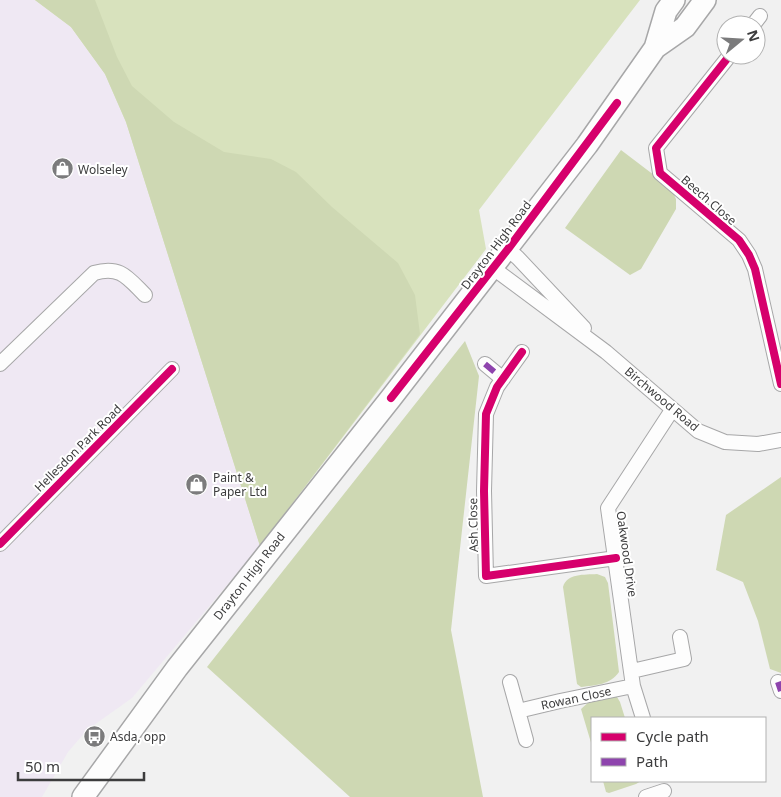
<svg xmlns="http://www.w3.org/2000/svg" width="781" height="797" font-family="'Noto Sans',sans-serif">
  <rect width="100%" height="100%" fill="#f1f1f1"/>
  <!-- industrial -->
  <path fill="#efe8f3" d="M 0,0 L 35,0 L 71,27 L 105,74 L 126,122 L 260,546 L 132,698 L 87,730 L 68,752 L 42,797 L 0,797 Z"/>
  <!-- green -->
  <path fill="#d8e2bd" d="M 35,0 L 640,0 L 479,210 L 486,249 L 260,546 L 126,122 L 105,74 L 71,27 Z"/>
  <!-- forest -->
  <path fill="#ced8b3" d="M 35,0 L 95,0 L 117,57 L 132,86 L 174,122 L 224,152 L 271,159 L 296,172 L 332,207 L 398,263 L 415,295 L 420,334 L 260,546 L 126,122 L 105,74 L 71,27 Z
    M 621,150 L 671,188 L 676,199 L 676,209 L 641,269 L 630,275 L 565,228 Z
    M 465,341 L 479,376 L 451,630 L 483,797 L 350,797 L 207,667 Z
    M 781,477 L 781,673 L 770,669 L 758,621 L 743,582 L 716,570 L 726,515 Z
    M 597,574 L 605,577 L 608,583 L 619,672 C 610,685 596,685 581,687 L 577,684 L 563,587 C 567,573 584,575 597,574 Z
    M 611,696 L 617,697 L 620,702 L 625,718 L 592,718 L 592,746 L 581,709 L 591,700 Z
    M 603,781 L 641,781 L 636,784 L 609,793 L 606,792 Z"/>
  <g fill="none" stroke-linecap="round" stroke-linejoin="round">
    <defs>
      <path id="street" d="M 753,25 L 760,16
        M 730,55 L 656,148 L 660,173 L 739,240 L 749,255 L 755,269 L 781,384
        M 508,249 L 518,258 L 584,328
        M 493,268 L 606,352 L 698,431 L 725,442 L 758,444 L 781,440
        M 522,352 L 497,387 L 486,414 L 484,491 L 486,576 L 616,558
        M 0,364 L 94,273 C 120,265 128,278 145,295
        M 485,364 L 503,379
        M 0,544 L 172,369
        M 632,671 L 684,659 L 680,637
        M 510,682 L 518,711
        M 778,682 L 781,691
        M 643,718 L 633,686 L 608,508 L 672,410
        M 526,740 L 518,711 L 560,701 L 633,686
        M 646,797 L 664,791"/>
      <path id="primary" d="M 655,48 L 685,27 L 705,0
        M 83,797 L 177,668 L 391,398 L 587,145 L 655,48 L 666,11 L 674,0"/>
    </defs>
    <!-- street casing -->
    <use href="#street" stroke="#a7a7a8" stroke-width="16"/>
    <!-- primary casing -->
    <use href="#primary" stroke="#a7a7a8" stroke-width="24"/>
    <!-- street -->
    <use href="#street" stroke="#fdfdfd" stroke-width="14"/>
    <!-- primary -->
    <use href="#primary" stroke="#fdfdfd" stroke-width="21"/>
    <!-- quiet -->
    <path stroke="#8e44ad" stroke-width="6" stroke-dasharray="12 6" stroke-linecap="butt" d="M 485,364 L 503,379
      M 778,682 L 781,691"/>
    <defs>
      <path id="cycleway" d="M 730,55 L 656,148 L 660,173 L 739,240 L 749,255 L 755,269 L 781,384
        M 522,352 L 497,387 L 486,414 L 484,491 L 486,576 L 616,558
        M 391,398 L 508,249 L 617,103
        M 0,544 L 172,369"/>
    </defs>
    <!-- cycleway casing -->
    <use href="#cycleway" stroke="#fff" stroke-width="11"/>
    <!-- cycleway -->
    <use href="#cycleway" stroke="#d6006c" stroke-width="8"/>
  </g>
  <!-- icons -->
  <defs>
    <symbol id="shop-disc" viewBox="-11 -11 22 22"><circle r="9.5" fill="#7b7b7c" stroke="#fff"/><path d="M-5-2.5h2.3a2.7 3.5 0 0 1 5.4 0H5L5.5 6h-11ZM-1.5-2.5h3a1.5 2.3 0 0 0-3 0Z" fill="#fff"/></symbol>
    <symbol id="bus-disc" viewBox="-11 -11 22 22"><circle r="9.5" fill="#7b7b7c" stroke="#fff"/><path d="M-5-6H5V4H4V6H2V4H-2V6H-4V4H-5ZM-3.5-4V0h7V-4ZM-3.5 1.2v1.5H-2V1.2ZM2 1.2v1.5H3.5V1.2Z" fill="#fff"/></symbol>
  </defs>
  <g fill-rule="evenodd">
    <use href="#shop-disc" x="50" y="156" width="25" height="25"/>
    <use href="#shop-disc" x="184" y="472" width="25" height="25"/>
    <use href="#bus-disc" x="82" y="724" width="25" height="25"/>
  </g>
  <g text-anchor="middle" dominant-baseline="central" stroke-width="4" stroke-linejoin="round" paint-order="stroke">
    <!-- poi labels -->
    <g font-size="12" fill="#3c3c3d" stroke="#fff" text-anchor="start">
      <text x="78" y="169">Wolseley</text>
      <text x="213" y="477">Paint &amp;<tspan x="213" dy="14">Paper Ltd</tspan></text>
      <text x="110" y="736">Asda, opp</text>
    </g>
    <!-- street labels -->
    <g font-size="12" fill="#3c3c3d" stroke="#fff">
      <text transform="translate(709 200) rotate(41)">Beech Close</text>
      <text transform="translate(496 245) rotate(-53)">Drayton High Road</text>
      <text transform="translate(662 399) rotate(40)">Birchwood Road</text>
      <text transform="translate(78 448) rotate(-45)">Hellesdon Park Road</text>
      <text transform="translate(473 525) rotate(-91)">Ash Close</text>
      <text transform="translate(627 554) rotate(82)">Oakwood Drive</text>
      <text transform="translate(249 576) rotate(-52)">Drayton High Road</text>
      <text transform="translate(576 698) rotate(-12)">Rowan Close</text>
    </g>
  </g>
  <!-- legend -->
  <rect x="591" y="717" width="175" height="65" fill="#ffffff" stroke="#b1b1b1"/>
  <rect x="601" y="733" width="25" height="8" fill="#d6006c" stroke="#b1b1b1"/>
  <text x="636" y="742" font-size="15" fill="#3c3c3d">Cycle path</text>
  <rect x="601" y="758" width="25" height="8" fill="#8e44ad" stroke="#b1b1b1"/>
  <text x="636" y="767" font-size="15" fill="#3c3c3d">Path</text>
  <!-- north arrow -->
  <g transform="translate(741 40) rotate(72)"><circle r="24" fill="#ffffff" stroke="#b1b1b1"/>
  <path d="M0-4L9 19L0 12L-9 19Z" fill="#7b7b7c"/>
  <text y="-8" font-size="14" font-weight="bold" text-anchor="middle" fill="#3c3c3d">N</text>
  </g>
  <!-- scale -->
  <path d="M18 772v8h126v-8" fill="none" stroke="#3c3c3d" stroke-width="2.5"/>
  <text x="25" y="772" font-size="15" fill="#3c3c3d" stroke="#ffffff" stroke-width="4" paint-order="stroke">50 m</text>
</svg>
